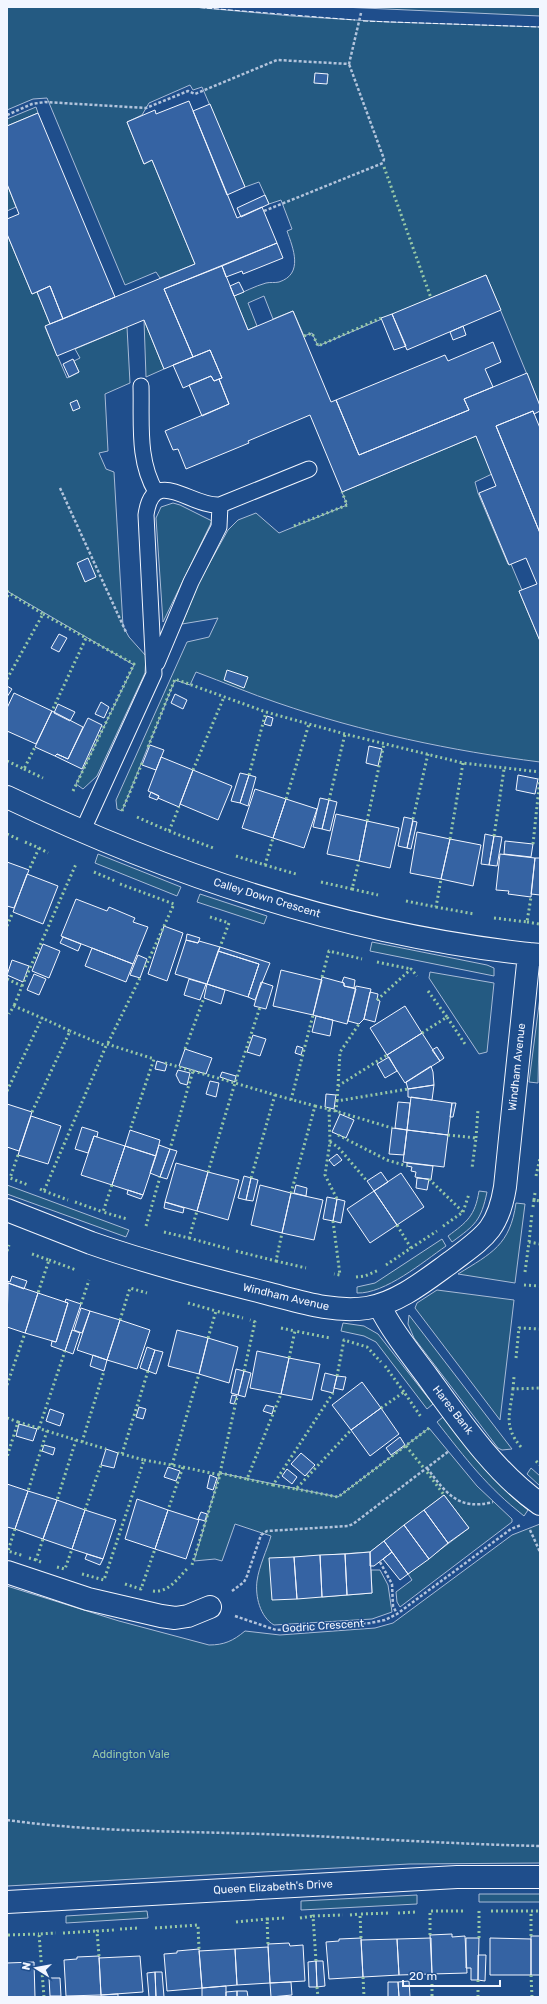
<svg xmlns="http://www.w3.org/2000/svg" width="547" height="2004" font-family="Rubik,sans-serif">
  <rect width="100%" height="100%" fill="#1f4e8c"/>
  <!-- green -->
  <path fill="#245a82" stroke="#a8bbd7" d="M 7,7 L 193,7 L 292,16 L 388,22 L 540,27 L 540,406 L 486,275 L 318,346 L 312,333 L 304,336 L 293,311 L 273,319 L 264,296 L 248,303 L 257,326 L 248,330 L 234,296 C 244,292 255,286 266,283 C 270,282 275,283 279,282 C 304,274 293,248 287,231 L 292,229 L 281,200 L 269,204 L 259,182 L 245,187 L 202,87 L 193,90 L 190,85 L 149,103 L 142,115 L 127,122 L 144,164 L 152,160 L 195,264 L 160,278 L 156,272 L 125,285 L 47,98 L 33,99 L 7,110 Z
    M 342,7 L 540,7 L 540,16 Z
    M 36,107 L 38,113 L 7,126 L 7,119 Z
    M 7,184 L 16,207 L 7,211 Z
    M 7,234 L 32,294 L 37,292 L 50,324 L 45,327 L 67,378 L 79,372 L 74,361 L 80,358 L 75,349 L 127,327 L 130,383 L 105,394 L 108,451 L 99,453 L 106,469 L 114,472 L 123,626 L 129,637 L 146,656 L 145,673 L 97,776 L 83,789 L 76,784 L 134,665 L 7,591 Z
    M 144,320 L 164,369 L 146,377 Z
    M 476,436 L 492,474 L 475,482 L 478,493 L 508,564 L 511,564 L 522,590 L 519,591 L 540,641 L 540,762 C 452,751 362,732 278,703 C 251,694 223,682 196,672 L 190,685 L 175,680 L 122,811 L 117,809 L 116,800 L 187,642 L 209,637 L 218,618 L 182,624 L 199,582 L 228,530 L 238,520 L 256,513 L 279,533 L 347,505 L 342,492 Z
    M 173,503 L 180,505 L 212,521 L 163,622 L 156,518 L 161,507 Z
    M 98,854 L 181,887 L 177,896 L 95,863 Z
    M 200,894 L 267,916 L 264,924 L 197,902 Z
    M 372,942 L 487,965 L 494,968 L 494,976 L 370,951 Z
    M 430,972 L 494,983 L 487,1052 L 479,1054 L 429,978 Z
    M 540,997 L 538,1083 L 529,1082 Z
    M 7,1185 L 129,1230 L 126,1237 L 7,1194 Z
    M 479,1191 L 487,1192 C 481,1221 475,1225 452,1242 L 448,1236 C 467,1222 475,1216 479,1191 Z
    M 516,1203 L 525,1204 L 515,1283 L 458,1274 C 492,1253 510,1245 516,1203 Z
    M 442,1239 L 446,1246 C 423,1262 385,1294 357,1293 L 357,1287 L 375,1283 Z
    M 437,1290 L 514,1300 L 500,1420 L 415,1308 L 417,1303 Z
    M 409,1315 L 512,1449 L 502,1450 L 498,1448 L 414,1338 L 408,1324 Z
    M 343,1323 L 364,1326 L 378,1334 L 433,1404 L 427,1409 L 376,1342 L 364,1336 L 341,1331 Z
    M 443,1417 C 469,1451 494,1484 528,1510 L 524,1516 C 487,1487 466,1459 437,1422 Z
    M 429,1428 L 477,1486 L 512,1519 L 512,1522 L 400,1607 L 397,1602 L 396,1592 L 412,1580 L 408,1574 L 469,1528 L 444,1495 L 370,1552 L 269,1559 L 322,1597 L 372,1593 L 371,1570 L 380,1570 L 388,1585 L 392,1612 L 372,1619 L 274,1625 C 260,1617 255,1596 257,1581 C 259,1566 267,1550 271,1536 L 235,1524 L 222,1561 L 215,1559 L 194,1561 L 220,1473 L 338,1497 Z
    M 531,1468 L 540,1476 L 540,1486 L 527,1474 Z
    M 540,1524 L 540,1863 L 409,1864 L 7,1886 L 7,1586 L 119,1621 L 209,1645 C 224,1645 233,1641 245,1631 L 280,1635 L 375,1628 L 393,1623 L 512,1535 Z
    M 479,1894 L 540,1894 L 540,1902 L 479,1902 Z
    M 417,1895 L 417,1904 L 301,1910 L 301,1901 Z
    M 147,1911 L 148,1918 L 66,1923 L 66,1916 Z"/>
  <!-- building -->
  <path fill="#3563a3" stroke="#f2f6ff" d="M 315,73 L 328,74 L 327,84 L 314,83 Z
    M 189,101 L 237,218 L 262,207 L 277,243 L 164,289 L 193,357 L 164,369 L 144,320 L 57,356 L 45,326 L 195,264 L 152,160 L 144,164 L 127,122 L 155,110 L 156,114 Z
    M 210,104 L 245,187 L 227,195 L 193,111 Z
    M 38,113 L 115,297 L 63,319 L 50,286 L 32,294 L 7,234 L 7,219 L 19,214 L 7,184 L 7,126 Z
    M 265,195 L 269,204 L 241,217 L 237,208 Z
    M 277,243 L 283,258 L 243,274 L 242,271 L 226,277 L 222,266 Z
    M 222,266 L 248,330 L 293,311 L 331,402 L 336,400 L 359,455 L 469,410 L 464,399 L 527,373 L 540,406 L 540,411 L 534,414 L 533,411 L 496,426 L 540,533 L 540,641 L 519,591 L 537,584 L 526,558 L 509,565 L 479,493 L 496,486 L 476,436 L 342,492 L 310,415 L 248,441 L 249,443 L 186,469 L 178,449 L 173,450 L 165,431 L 229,404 L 219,379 L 222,378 L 210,350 L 193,357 L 164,289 Z
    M 486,275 L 501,310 L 407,350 L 392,314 Z
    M 239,282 L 244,292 L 234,296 L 230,286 Z
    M 50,286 L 63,319 L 50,324 L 37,292 Z
    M 392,314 L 406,346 L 394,350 L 381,318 Z
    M 463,326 L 466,335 L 453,340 L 450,332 Z
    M 493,342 L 501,362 L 485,369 L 493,387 L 464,399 L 469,410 L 359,455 L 336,400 L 445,355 L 448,361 Z
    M 210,350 L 222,378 L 214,381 L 211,376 L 183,388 L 173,365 Z
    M 73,359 L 79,372 L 69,377 L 63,364 Z
    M 211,376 L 214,381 L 219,379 L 229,404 L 202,416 L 189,385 Z
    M 77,400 L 80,408 L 73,411 L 70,403 Z
    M 533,411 L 540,428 L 540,533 L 496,426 Z
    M 88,558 L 96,577 L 85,582 L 77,563 Z
    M 59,634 L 67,638 L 59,652 L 51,648 Z
    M 227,670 L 248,677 L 244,688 L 224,680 Z
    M 7,686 L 12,689 L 7,697 Z
    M 14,693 L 52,711 L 36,744 L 7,731 L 7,708 Z
    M 175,694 L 187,700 L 183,709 L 171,703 Z
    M 101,702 L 109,707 L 104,718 L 95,714 Z
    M 58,704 L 75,712 L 70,721 L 54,713 Z
    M 52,711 L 83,727 L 68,759 L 57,754 L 55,756 L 35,747 Z
    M 267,716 L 273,718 L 271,726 L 264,724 Z
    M 88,718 L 102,725 L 82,769 L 55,756 L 57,754 L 68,759 Z
    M 150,745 L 164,750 L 156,770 L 142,765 Z
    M 369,746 L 382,749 L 378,766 L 366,763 Z
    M 161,757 L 193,770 L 179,807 L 158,798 L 159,796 L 148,791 Z
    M 193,770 L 232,786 L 218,820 L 180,804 Z
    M 240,773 L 249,775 L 240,803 L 231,801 Z
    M 249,775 L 256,777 L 248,806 L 240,803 Z
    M 518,775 L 538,779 L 535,794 L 516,790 Z
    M 255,789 L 286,799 L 273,838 L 242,828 Z
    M 151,792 L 159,796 L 157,800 L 149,797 Z
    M 320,798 L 329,800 L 322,829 L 313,827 Z
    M 286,799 L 317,809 L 304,848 L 273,838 Z
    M 329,800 L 337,802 L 330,831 L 322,829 Z
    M 336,814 L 367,821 L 359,861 L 327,854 Z
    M 404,817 L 413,819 L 407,848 L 398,846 Z
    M 367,821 L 399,828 L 390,868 L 359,861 Z
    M 413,821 L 417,822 L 411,849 L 407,848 Z
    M 417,832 L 450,839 L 441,879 L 410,873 Z
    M 485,834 L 494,836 L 489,865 L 481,864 Z
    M 494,836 L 502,837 L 497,866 L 489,865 Z
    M 450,839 L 481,845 L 473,886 L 441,879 Z
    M 505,841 L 533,844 L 531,857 L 504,854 Z
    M 500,854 L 535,858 L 531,897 L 508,894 L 509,891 L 496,890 Z
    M 535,858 L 540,858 L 540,895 L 531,894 Z
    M 7,862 L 29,870 L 14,908 L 7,906 Z
    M 27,874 L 58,886 L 43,924 L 13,912 Z
    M 76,899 L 107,911 L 109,907 L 135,918 L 133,922 L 148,927 L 133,964 L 61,936 Z
    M 164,926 L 183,933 L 167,981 L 148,974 Z
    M 187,934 L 200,938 L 198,943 L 186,940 Z
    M 63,937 L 81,944 L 78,951 L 60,943 Z
    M 186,940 L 198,943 L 199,941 L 220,947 L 207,984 L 175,974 Z
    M 43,944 L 60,951 L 49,978 L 32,971 Z
    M 220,947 L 270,963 L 255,1000 L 248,997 L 259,964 L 218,951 Z
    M 92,948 L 133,964 L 126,982 L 85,966 Z
    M 218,951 L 259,964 L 248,997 L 207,984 Z
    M 138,955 L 147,959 L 140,978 L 130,975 Z
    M 12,960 L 29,966 L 23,982 L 7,975 Z
    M 281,970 L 322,980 L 313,1015 L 273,1006 Z
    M 34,974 L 46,979 L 39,995 L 27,990 Z
    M 322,977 L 344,983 L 344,986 L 356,989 L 347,1024 L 313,1015 Z
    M 344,977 L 355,980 L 354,988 L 344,986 L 344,983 L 342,982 Z
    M 189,979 L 206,984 L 200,1000 L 184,995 Z
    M 261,982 L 273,986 L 266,1009 L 254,1006 Z
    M 207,984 L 225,990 L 221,1004 L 204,998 Z
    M 356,986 L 371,989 L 364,1019 L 359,1024 L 348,1021 Z
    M 370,992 L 378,994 L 377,1000 L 380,1001 L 375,1022 L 364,1019 Z
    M 405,1006 L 422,1033 L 387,1055 L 370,1028 Z
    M 316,1016 L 333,1020 L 330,1036 L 312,1032 Z
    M 422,1033 L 440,1061 L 405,1083 L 387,1055 Z
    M 253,1035 L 266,1039 L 260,1056 L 247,1052 Z
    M 297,1046 L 303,1048 L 301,1055 L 295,1053 Z
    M 437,1047 L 444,1058 L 440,1061 L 432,1050 Z
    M 185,1049 L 212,1058 L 206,1074 L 179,1066 Z
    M 389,1057 L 397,1071 L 385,1078 L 377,1064 Z
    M 157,1061 L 167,1064 L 165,1071 L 155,1069 Z
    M 431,1066 L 433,1072 L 434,1085 L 408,1089 L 406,1082 Z
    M 178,1070 L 190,1073 L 187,1085 L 180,1083 L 176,1075 Z
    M 222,1072 L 236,1076 L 235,1082 L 220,1077 Z
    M 210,1081 L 219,1083 L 216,1097 L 206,1094 Z
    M 434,1085 L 432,1100 L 408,1097 L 408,1089 Z
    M 326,1094 L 336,1095 L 334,1109 L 325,1107 Z
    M 411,1097 L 452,1103 L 448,1135 L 407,1130 Z
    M 398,1102 L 410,1103 L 407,1130 L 395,1128 Z
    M 452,1103 L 456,1103 L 453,1117 L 450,1117 Z
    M 7,1104 L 32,1112 L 19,1151 L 7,1147 Z
    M 340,1114 L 354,1120 L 346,1138 L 332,1132 Z
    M 31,1116 L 61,1126 L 48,1164 L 18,1155 Z
    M 82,1127 L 98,1132 L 97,1137 L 94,1136 L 88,1153 L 75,1149 Z
    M 392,1128 L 407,1130 L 404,1155 L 389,1154 Z
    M 130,1130 L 160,1140 L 156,1156 L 125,1146 Z
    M 407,1130 L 448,1135 L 444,1167 L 403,1162 Z
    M 94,1136 L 125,1146 L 112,1185 L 81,1175 Z
    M 159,1145 L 170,1149 L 160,1177 L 150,1173 Z
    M 125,1146 L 156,1156 L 143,1195 L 112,1185 Z
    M 170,1149 L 177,1151 L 167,1179 L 160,1177 Z
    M 337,1154 L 342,1160 L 334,1166 L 329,1160 Z
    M 176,1163 L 208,1172 L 197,1211 L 165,1202 Z
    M 407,1163 L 433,1166 L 431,1180 L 415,1177 L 416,1172 L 411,1171 L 412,1167 L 407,1166 Z
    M 208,1172 L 239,1180 L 228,1220 L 197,1211 Z
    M 381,1172 L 388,1182 L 374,1191 L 367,1181 Z
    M 401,1173 L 424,1207 L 397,1225 L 374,1191 Z
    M 244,1176 L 251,1178 L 246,1200 L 238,1198 Z
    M 251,1178 L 258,1180 L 253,1201 L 246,1200 Z
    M 417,1178 L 429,1179 L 427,1190 L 416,1188 Z
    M 260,1185 L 291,1193 L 282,1233 L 251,1225 Z
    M 296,1185 L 307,1188 L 306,1196 L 294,1193 Z
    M 128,1190 L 143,1195 L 141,1199 L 127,1194 Z
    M 374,1191 L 397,1225 L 370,1243 L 347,1209 Z
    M 291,1193 L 323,1200 L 314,1240 L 282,1233 Z
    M 327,1197 L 337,1199 L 333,1221 L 323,1219 Z
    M 337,1199 L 345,1201 L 341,1223 L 333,1221 Z
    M 165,1202 L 184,1208 L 183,1213 L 164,1208 Z
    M 12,1276 L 27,1281 L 24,1289 L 8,1283 L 7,1287 L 7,1281 L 10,1282 Z
    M 8,1283 L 38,1293 L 25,1333 L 7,1327 Z
    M 38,1293 L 68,1303 L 56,1342 L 25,1333 Z
    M 66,1299 L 81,1304 L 65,1351 L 51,1346 L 52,1341 L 56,1342 L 68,1303 L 65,1302 Z
    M 81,1308 L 90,1311 L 82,1333 L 74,1330 Z
    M 90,1311 L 120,1320 L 107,1360 L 77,1350 Z
    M 120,1320 L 150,1330 L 137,1369 L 107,1360 Z
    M 72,1330 L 80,1333 L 73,1354 L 65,1351 Z
    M 177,1330 L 208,1338 L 199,1374 L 168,1366 Z
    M 208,1338 L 238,1347 L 229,1383 L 199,1374 Z
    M 147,1347 L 155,1350 L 148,1371 L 140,1368 Z
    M 155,1350 L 163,1352 L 156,1374 L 148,1371 Z
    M 257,1351 L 289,1358 L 281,1394 L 250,1388 Z
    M 93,1355 L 107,1360 L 104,1371 L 90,1366 Z
    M 289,1358 L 320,1364 L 312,1400 L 281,1394 Z
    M 236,1369 L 244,1371 L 238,1395 L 231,1393 Z
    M 244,1371 L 251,1373 L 245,1397 L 238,1395 Z
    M 325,1373 L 337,1376 L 333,1393 L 321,1390 Z
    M 337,1376 L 346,1377 L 343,1390 L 334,1388 Z
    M 362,1382 L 381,1408 L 351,1430 L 332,1405 Z
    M 232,1395 L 237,1396 L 234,1404 L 230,1403 Z
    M 266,1405 L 274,1407 L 272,1414 L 263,1411 Z
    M 139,1407 L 146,1409 L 143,1419 L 136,1417 Z
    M 381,1408 L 399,1434 L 370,1456 L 351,1430 Z
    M 50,1409 L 64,1414 L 60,1426 L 46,1421 Z
    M 19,1424 L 37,1429 L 33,1441 L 16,1436 Z
    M 400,1437 L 405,1445 L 391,1455 L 386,1448 Z
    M 44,1445 L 55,1448 L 53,1455 L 42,1451 Z
    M 106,1449 L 118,1453 L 114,1468 L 101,1465 Z
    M 301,1453 L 315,1465 L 305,1476 L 291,1464 Z
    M 168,1467 L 180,1471 L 176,1481 L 164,1477 Z
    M 287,1469 L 297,1477 L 292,1484 L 282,1476 Z
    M 210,1475 L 217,1478 L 213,1490 L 207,1488 Z
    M 7,1484 L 28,1491 L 15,1529 L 7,1527 Z
    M 28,1491 L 57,1500 L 43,1539 L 15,1529 Z
    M 444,1495 L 469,1528 L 448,1543 L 424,1510 Z
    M 137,1499 L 168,1510 L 155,1549 L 125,1539 Z
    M 57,1500 L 85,1510 L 72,1549 L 43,1539 Z
    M 85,1510 L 116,1520 L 103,1559 L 72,1549 Z
    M 168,1510 L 199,1520 L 186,1559 L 155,1549 Z
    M 424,1510 L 448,1543 L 429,1559 L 404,1525 Z
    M 201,1512 L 207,1514 L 205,1521 L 198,1519 Z
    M 404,1525 L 429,1559 L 408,1574 L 384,1541 Z
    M 384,1541 L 392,1552 L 374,1566 L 370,1566 L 370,1552 Z
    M 370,1552 L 372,1593 L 347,1595 L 345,1554 Z
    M 392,1552 L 408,1574 L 400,1580 L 383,1559 Z
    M 87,1554 L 103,1559 L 100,1565 L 85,1559 Z
    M 345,1554 L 347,1595 L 322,1597 L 320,1555 Z
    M 320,1555 L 322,1597 L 297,1599 L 294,1557 Z
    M 294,1557 L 297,1599 L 272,1600 L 269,1558 Z
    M 452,1934 L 452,1937 L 465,1936 L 467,1973 L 432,1974 L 430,1935 Z
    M 531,1936 L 540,1936 L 540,1975 L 531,1975 Z
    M 361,1938 L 363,1977 L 329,1979 L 326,1942 L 339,1941 L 339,1939 Z
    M 431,1938 L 432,1974 L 399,1975 L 397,1939 Z
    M 466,1938 L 479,1938 L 478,1980 L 471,1980 L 471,1968 L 466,1968 Z
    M 490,1938 L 531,1939 L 531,1975 L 490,1975 Z
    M 397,1939 L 399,1975 L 363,1977 L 361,1940 Z
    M 289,1943 L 290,1946 L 303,1945 L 305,1981 L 270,1983 L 268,1944 Z
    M 268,1947 L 270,1983 L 237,1985 L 235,1949 Z
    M 199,1949 L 202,1988 L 167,1991 L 164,1954 L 177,1953 L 177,1951 Z
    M 235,1949 L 237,1985 L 202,1988 L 199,1951 Z
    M 478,1955 L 486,1955 L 485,1981 L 478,1980 Z
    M 99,1956 L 101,1995 L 66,1996 L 64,1960 L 77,1959 L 77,1957 Z
    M 140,1956 L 143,1992 L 101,1995 L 99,1958 Z
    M 316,1961 L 323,1961 L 325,1986 L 317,1987 Z
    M 316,1961 L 317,1987 L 309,1987 L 308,1962 Z
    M 34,1962 L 35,1997 L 7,1997 L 7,1963 Z
    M 155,1972 L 156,1997 L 149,1997 L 147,1973 Z
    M 155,1972 L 162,1972 L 164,1997 L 156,1997 Z
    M 49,1978 L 60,1978 L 61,1996 L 50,1996 Z
    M 409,1981 L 410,1997 L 399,1997 L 398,1982 Z
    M 291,1982 L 292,1995 L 271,1997 L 270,1983 Z
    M 388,1982 L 398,1982 L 399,1997 L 388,1997 Z
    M 226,1986 L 226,1997 L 202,1997 L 202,1988 Z
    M 237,1991 L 237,1997 L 226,1997 L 226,1992 Z
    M 237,1991 L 247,1991 L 248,1997 L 237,1997 Z
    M 118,1994 L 118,1997 L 101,1997 L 101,1995 Z"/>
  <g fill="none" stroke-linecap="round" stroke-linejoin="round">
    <defs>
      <path id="service" d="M 141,386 C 142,423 137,460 156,492
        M 157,663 L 191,582 L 219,527 L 220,505
        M 82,832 L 154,674 L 146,515 C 153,464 192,508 220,505 L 309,469"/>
      <path id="minor" d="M 7,797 C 175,877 354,937 540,955
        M 7,1210 C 35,1221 63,1232 91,1243 C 148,1263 207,1278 266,1293 C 298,1301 333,1313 367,1308 C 398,1303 426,1280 451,1262 C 484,1237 498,1230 505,1187 L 529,954
        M 379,1305 C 392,1331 410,1353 427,1376 C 459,1420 495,1473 540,1504
        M 7,1572 L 88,1599 L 161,1616 L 175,1618 L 188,1616 L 210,1607
        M 7,1902 L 457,1877 L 540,1877"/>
    </defs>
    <!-- service casing -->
    <use href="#service" stroke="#f2f6ff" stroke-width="17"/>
    <!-- minor casing -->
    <use href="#minor" stroke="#f2f6ff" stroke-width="24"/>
    <!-- path -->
    <path stroke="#b3c4dc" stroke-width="2.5" stroke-dasharray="3 2" stroke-linecap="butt" d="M 7,115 L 32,104 L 45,102 L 146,108 L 188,91 L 195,94 L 277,60 L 349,64 L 361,13
      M 264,211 L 383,163 L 384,159 L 349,64
      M 60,488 L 126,632
      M 427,1468 C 446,1493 458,1511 493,1502
      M 530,1530 L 540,1552
      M 380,1562 L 392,1584 L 393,1606 L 397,1614
      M 232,1591 L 244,1582 L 247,1576 L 261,1535 L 267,1531 L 348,1526 L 353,1524 L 449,1451
      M 235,1616 L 276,1630 L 370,1623 L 385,1620 L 397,1614 L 511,1529 L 521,1525
      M 7,1820 C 92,1832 175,1831 261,1834 C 354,1837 447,1844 540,1846"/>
    <!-- service -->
    <use href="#service" stroke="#1f4e8c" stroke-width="15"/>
    <!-- minor -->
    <use href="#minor" stroke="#1f4e8c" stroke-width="22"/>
    <!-- hedge -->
    <path stroke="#97c8a6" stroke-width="3" stroke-dasharray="2 3" stroke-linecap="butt" d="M 384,167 L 431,298
      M 304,336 L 312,333 L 318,346 L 381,318
      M 294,526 L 347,505 L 342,492
      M 7,591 L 9,593 L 7,597
      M 43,614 L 86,638 L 52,711
      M 7,679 L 43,614 L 9,593
      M 148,747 L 175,679 L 266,712 L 345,734 L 463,763 L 540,772
      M 7,761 L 24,769 L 35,747
      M 24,769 L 43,778
      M 193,770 L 224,697
      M 249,775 L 266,712
      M 73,791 L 134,664 L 86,638
      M 286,799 L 309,724
      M 329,800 L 345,734
      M 122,811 L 143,761
      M 137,817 L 169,831 L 179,807
      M 413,819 L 428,754
      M 367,821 L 384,744
      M 169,831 L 213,848
      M 7,834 L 20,840
      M 494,836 L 504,769
      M 450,839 L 463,763
      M 25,842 L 39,848 L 29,870
      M 533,844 L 540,778
      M 39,848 L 48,853
      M 236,856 L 265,865 L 273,838
      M 265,865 L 296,874
      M 94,872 L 115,881
      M 321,882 L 352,889 L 359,861
      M 120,884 L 174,904 L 144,970
      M 352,889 L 378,895
      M 406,901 L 436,907 L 441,879
      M 436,907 L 474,914
      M 210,917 L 229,923 L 220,947
      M 494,918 L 527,922 L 531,897
      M 527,922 L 539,924
      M 7,926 L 13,912
      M 377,962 L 411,969
      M 322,977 L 329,951 L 362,959
      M 7,979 L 22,986 L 14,1006
      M 22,986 L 76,864
      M 428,991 L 447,1017
      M 377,1000 L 411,969 L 417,976
      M 422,1033 L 447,1017 L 465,1044
      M 108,1043 L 141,976
      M 107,1044 L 154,1059 L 130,1130
      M 185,1049 L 204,998
      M 165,1063 L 193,1071 L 170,1149
      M 193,1071 L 235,1083 L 208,1172
      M 338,1086 L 340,1052 L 359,1024
      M 7,1091 L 42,1018 L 14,1006 L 9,1014
      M 275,1095 L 315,1106 L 291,1193
      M 291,1100 L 313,1015
      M 337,1101 L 338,1086 L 387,1055
      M 315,1106 L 329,1109 L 330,1142 L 325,1175 L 337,1199
      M 329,1109 L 392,1128
      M 32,1112 L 70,1031 L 42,1018
      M 336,1112 L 337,1101 L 408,1089
      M 338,1135 L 387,1160 L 407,1166
      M 448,1135 L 476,1138 L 472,1168
      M 476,1138 L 478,1109
      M 330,1142 L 338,1147 L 367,1181
      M 18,1155 L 10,1178 L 28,1185
      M 536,1176 L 540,1158
      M 251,1178 L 275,1095 L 235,1083 L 260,1007
      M 429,1179 L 463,1212 L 442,1227
      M 112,1185 L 103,1212 L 127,1219
      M 40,1189 L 44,1191 L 106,1046 L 70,1031
      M 44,1191 L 68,1200
      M 534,1200 L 535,1193
      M 75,1202 L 103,1212
      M 533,1207 L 534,1200 L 540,1201
      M 463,1212 L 469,1194
      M 333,1221 L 340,1275 L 334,1274
      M 146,1226 L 160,1177
      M 164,1232 L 189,1238 L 197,1211
      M 189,1238 L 229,1249
      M 529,1242 L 532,1213
      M 411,1248 L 437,1231
      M 7,1251 L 9,1245
      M 236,1251 L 276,1261 L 282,1233
      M 32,1254 L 49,1260 L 38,1293
      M 49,1260 L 76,1270
      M 276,1261 L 306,1268
      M 386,1265 L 411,1248 L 397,1225
      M 525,1272 L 529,1242 L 540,1244
      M 356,1277 L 365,1276 L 379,1270
      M 524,1285 L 540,1286
      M 188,1303 L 216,1311
      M 81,1304 L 89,1280
      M 120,1320 L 130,1288 L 147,1293
      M 281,1328 L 295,1331
      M 208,1338 L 216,1311 L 243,1318
      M 289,1358 L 295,1331 L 330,1338
      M 516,1358 L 519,1328 L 540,1329
      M 385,1366 L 404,1392
      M 244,1371 L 255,1322 L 250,1320
      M 337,1376 L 344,1340 L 367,1347 L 381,1362
      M 7,1385 L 25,1333
      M 513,1389 L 514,1377
      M 381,1408 L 404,1392 L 421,1417
      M 7,1418 L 18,1422 L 7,1457
      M 18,1422 L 47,1431 L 28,1491
      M 39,1428 L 65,1351
      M 47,1431 L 76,1440 L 57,1500
      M 76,1440 L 106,1449
      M 82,1442 L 104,1371
      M 406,1446 L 423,1467
      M 521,1447 C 503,1426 510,1414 513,1389 L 540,1388
      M 122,1454 L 148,1371
      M 144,1460 L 183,1467 L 168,1510
      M 536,1461 L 540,1465
      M 172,1465 L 199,1374
      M 183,1467 L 220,1475 L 192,1565
      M 427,1472 L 444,1495
      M 220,1473 L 247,1479 L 281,1394
      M 220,1473 L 237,1397
      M 247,1479 L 273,1485 L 333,1393
      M 273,1485 L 296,1489 L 351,1430
      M 296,1489 L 338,1497 L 429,1428
      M 85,1510 L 101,1465
      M 15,1529 L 8,1551 L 24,1556
      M 29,1558 L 36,1560
      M 41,1562 L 36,1560 L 43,1539
      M 57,1567 L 65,1569 L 72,1549
      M 82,1574 L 104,1580 L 144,1460 L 118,1453
      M 125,1584 L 141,1589 L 155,1549
      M 153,1591 C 168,1593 177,1579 187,1569
      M 491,1911 L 531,1911
      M 398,1913 L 416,1912
      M 350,1915 L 360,1914
      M 300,1918 L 313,1916
      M 236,1922 L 267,1919
      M 155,1928 L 198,1925 L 199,1949
      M 120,1929 L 139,1928
      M 63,1933 L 97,1931
      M 8,1935 L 39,1934
      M 430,1935 L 430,1911 L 465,1911
      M 531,1936 L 531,1911 L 540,1911
      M 361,1938 L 360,1914 L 391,1913
      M 479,1938 L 479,1911
      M 268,1944 L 267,1919 L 286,1918
      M 99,1956 L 97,1931 L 114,1930
      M 316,1961 L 313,1916 L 343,1915
      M 432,1974 L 432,1997
      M 531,1975 L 532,1997
      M 363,1977 L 364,1997
      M 478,1980 L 478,1997
      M 317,1987 L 318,1997
      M 44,1997 L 39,1934 L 56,1933"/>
    <!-- fence -->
    <path stroke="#f2f6ff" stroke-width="1" stroke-dasharray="5 2" stroke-linecap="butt" d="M 193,7 L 355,20
      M 363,21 L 540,27"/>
  </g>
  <g text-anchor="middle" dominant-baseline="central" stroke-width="3" stroke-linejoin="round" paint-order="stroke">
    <!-- street labels -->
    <g font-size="11" fill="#f2f6ff" stroke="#1f4e8c">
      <text transform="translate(267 898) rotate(17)">Calley Down Crescent</text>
      <text transform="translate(517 1067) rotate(-84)">Windham Avenue</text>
      <text transform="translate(286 1297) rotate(13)">Windham Avenue</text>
      <text transform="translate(453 1410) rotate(52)">Hares Bank</text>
      <text transform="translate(323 1626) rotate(-4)">Godric Crescent</text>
      <text transform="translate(273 1887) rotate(-3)">Queen Elizabeth's Drive</text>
    </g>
    <!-- park labels -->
    <g font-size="11" fill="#97c8a6" stroke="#1f4e8c">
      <text x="131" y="1754">Addington Vale</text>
    </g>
  </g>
  <!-- border -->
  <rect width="547" height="2004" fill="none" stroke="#f2f6ff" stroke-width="16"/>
  <!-- north arrow -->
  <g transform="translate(36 1968) rotate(281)" stroke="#1f4e8c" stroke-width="3" paint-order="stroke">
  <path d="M0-3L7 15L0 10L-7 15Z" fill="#f2f6ff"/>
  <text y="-6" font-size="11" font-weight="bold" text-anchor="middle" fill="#f2f6ff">N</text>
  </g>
  <!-- scale -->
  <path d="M403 1980v6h97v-6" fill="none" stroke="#f2f6ff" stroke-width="2"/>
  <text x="409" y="1980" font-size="12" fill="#f2f6ff" stroke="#1f4e8c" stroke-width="3" paint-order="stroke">20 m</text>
</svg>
